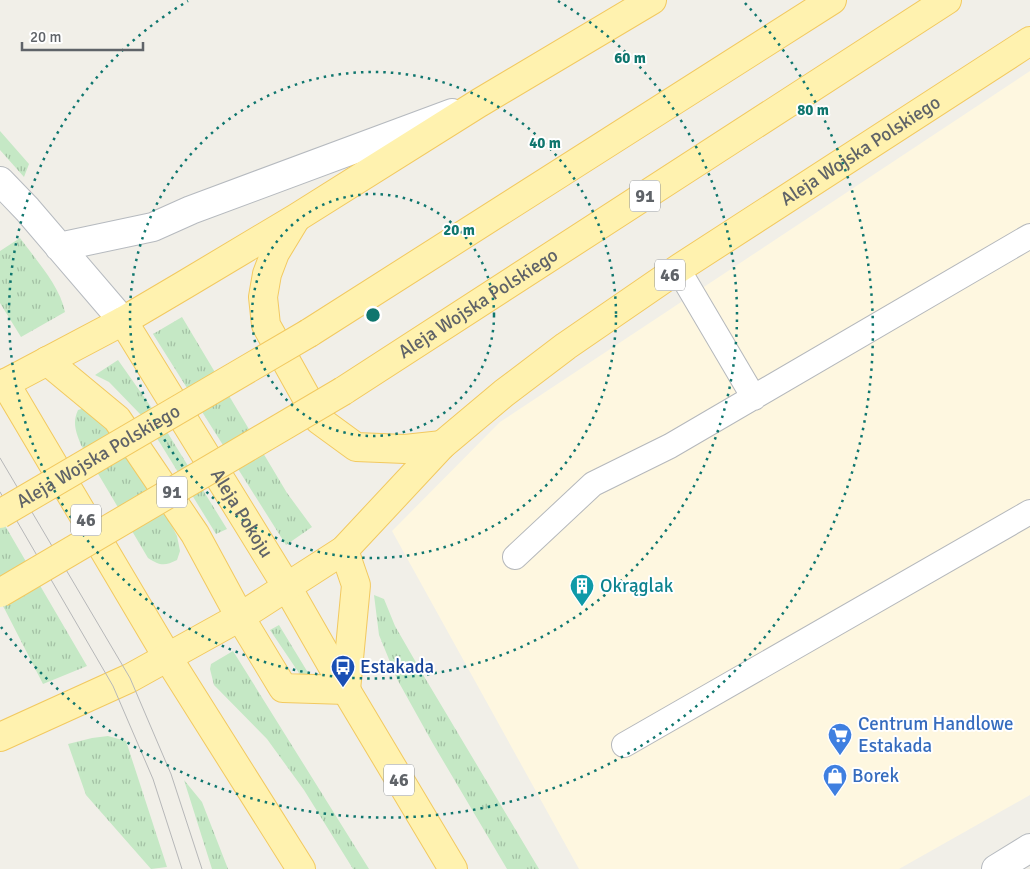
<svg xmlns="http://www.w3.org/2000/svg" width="1030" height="869" font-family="Signika,sans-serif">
  <defs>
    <pattern id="grass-tufts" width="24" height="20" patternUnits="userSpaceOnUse" patternTransform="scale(1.25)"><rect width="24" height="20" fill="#c5e8c5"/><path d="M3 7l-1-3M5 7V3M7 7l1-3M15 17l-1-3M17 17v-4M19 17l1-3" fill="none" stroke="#a3c0a4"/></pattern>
  </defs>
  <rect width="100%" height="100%" fill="#f1efe8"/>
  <!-- commercial -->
  <path fill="#fef7e0" d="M 1030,71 L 1030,795 L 899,869 L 579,869 L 392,531 L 500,422 Z"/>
  <!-- grass -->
  <path fill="url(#grass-tufts)" d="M 0,131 L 29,164 L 24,177 L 0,150 Z
    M 20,238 C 36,260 60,286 65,312 L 21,337 L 0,303 L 0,251 Z
    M 182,317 L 287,493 L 312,527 L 286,545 L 153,334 Z
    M 118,360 L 156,414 L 227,529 L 216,534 L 160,443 L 141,415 L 109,382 L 95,375 Z
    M 88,407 L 99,414 L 167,516 L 177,536 L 180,551 L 177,560 C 165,566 160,566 148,558 L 81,445 C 76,432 72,423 78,410 Z
    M 0,517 L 87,666 L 43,684 L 0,600 Z
    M 374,595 L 384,599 L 395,626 L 425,678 L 539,869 L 507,869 L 432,742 L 397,679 L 379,635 Z
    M 279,625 L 310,676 L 303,679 L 270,630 Z
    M 233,651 L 369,869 L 353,869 L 304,790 L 267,739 L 214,685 L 210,669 L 211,664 Z
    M 108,736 L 126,741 L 167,867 L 151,869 L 86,795 L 68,744 L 92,738 Z
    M 184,780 L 202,802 L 228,869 L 212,869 Z"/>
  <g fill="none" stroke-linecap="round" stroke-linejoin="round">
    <defs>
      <path id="lane" d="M 678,269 L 754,398
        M 515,557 L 593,484 L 670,446 L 1030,236
        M 624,745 L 1030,512"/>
      <path id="secondary" d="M 0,181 L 27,209 L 123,321
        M 59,247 L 153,227 L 191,210 L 452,113
        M 996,869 L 1030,848"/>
      <g id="primary">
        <path d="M 295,220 L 275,253 L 267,274 L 263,297 L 266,325 L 319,420 L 356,447 L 405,449 L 442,445"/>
        <path id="s1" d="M 123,321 L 287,587 L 346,690 L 453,869"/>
        <path d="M 309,333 L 832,0"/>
        <path d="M 47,361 L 117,419 L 195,534 L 240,617 L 283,688 L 346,690"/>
        <path d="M 5,383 L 168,658 L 301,869"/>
        <path d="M 0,386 L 123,321 L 184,285 L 296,218 L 479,103 L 652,0"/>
        <path id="s2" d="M 343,391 L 947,0"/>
        <path d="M 344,550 L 356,585 L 346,690"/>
        <path id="s3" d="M 0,737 L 130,678 L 240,617 L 344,550 L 442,445 L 504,393 L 566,346 L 678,269 L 1030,41"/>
      </g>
    </defs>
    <!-- lane casing -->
    <use href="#lane" stroke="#b5b8bc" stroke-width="26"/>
    <!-- secondary casing -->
    <use href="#secondary" stroke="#b6babf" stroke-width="30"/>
    <!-- primary casing -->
    <use href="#primary" stroke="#f2c960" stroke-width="30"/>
    <!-- lane -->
    <use href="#lane" stroke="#fff" stroke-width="24"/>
    <!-- secondary -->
    <use href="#secondary" stroke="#fff" stroke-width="28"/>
    <!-- primary -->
    <use href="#primary" stroke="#fff2af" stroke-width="28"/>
    <!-- tram -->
    <path stroke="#b6b7b8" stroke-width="1" d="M 0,458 L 130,678 L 171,774 L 202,869
      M 0,492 L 113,686 L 153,779 L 182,869"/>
    <defs>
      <g id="primary-bridge">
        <path id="s4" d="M 0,514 L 309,333"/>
        <path d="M 0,593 L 343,391"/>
      </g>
    </defs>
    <!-- primary-bridge casing -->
    <use href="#primary-bridge" stroke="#f2c960" stroke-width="30" stroke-linecap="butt"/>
    <!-- primary-bridge -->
    <use href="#primary-bridge" stroke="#fff2af" stroke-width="28"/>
  </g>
  <!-- distance rings -->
  <g fill="none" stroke="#0f766e" stroke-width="2.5" stroke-dasharray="2.5 5">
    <circle cx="373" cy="315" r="121"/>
    <circle cx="373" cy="315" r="243"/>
    <path d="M558 1A364 364 0 1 1 188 1"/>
    <path d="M745 3A486 486 0 1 1 1 627"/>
  </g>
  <!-- icons -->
  <defs>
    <symbol id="building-pin" viewBox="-11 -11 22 30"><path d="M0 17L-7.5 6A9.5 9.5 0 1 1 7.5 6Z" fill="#0f9aa8" stroke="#fff"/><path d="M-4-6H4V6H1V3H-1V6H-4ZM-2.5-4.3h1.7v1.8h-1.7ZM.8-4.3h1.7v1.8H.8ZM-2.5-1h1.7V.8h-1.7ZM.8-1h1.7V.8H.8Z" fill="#fff"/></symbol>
    <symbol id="bus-pin" viewBox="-11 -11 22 30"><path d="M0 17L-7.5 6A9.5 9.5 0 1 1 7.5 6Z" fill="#1a4fb4" stroke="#fff"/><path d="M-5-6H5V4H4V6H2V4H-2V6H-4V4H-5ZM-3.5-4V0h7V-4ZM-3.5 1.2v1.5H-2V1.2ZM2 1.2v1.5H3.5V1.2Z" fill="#fff"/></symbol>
    <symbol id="supermarket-pin" viewBox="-11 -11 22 30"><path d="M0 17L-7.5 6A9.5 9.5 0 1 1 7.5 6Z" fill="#3f7fe0" stroke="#fff"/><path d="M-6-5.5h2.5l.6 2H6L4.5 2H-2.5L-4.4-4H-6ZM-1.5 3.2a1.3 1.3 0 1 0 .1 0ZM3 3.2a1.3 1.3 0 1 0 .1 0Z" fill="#fff"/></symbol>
    <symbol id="shop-pin" viewBox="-11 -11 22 30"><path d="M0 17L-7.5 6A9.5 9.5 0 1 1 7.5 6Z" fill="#3f7fe0" stroke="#fff"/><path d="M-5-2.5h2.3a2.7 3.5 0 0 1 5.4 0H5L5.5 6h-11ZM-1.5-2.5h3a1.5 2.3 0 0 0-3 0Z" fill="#fff"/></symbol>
  </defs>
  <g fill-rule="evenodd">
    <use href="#building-pin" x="568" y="572" width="28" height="38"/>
    <use href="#bus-pin" x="329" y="653" width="28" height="38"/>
    <use href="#supermarket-pin" x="826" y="721" width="28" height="38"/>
    <use href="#shop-pin" x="821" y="762" width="28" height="38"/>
  </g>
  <g text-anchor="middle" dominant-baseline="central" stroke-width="4" stroke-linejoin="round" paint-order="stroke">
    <!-- shield labels -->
    <g fill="#fff" stroke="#8f9295" stroke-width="1">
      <rect x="630" y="180.5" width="30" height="31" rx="4"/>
      <rect x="655" y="259.5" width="30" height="31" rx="4"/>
      <rect x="157" y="476.5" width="30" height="31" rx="4"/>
      <rect x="71" y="504.5" width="30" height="31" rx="4"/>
      <rect x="384" y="764.5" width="30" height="31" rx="4"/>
    </g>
    <g font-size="18" font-weight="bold" fill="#5f6368">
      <text x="645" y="196">91</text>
      <text x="670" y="275">46</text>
      <text x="172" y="492">91</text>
      <text x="86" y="520">46</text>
      <text x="399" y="780">46</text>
    </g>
    <!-- street labels -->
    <g font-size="19" fill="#5f6368" stroke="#fff">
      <text stroke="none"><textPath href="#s3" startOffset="1048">Aleja Wojska Polskiego</textPath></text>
      <text stroke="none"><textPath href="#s2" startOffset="161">Aleja Wojska Polskiego</textPath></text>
      <text stroke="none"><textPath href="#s4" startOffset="114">Aleja Wojska Polskiego</textPath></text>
      <text stroke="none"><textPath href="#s1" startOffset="226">Aleja Pokoju</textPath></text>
    </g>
    <!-- culture labels -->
    <g font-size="19" fill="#0d838f" stroke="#fff" text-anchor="start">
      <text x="600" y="586">Okrąglak</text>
    </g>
    <!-- transit labels -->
    <g font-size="19" fill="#164399" stroke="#fff" text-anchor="start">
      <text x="360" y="667">Estakada</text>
    </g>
    <!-- shop labels -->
    <g font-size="19" fill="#366cbe" stroke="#fff" text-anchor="start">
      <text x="858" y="724">Centrum Handlowe<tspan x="858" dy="22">Estakada</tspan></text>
      <text x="852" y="776">Borek</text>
    </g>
  </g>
  <circle cx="373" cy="315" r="8" fill="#0f766e" stroke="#fff" stroke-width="2.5"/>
  <g font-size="15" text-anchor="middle" font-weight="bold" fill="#0f766e" stroke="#fff" stroke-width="4" stroke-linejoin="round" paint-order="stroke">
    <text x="630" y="63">60 m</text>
    <text x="813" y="115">80 m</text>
    <text x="545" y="148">40 m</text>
    <text x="459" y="235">20 m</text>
  </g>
  <!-- scale -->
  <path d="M22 42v8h121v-8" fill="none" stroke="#5f6368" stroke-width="2.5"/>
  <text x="30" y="42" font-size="15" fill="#5f6368" stroke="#ffffff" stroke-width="4" paint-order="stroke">20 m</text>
</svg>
